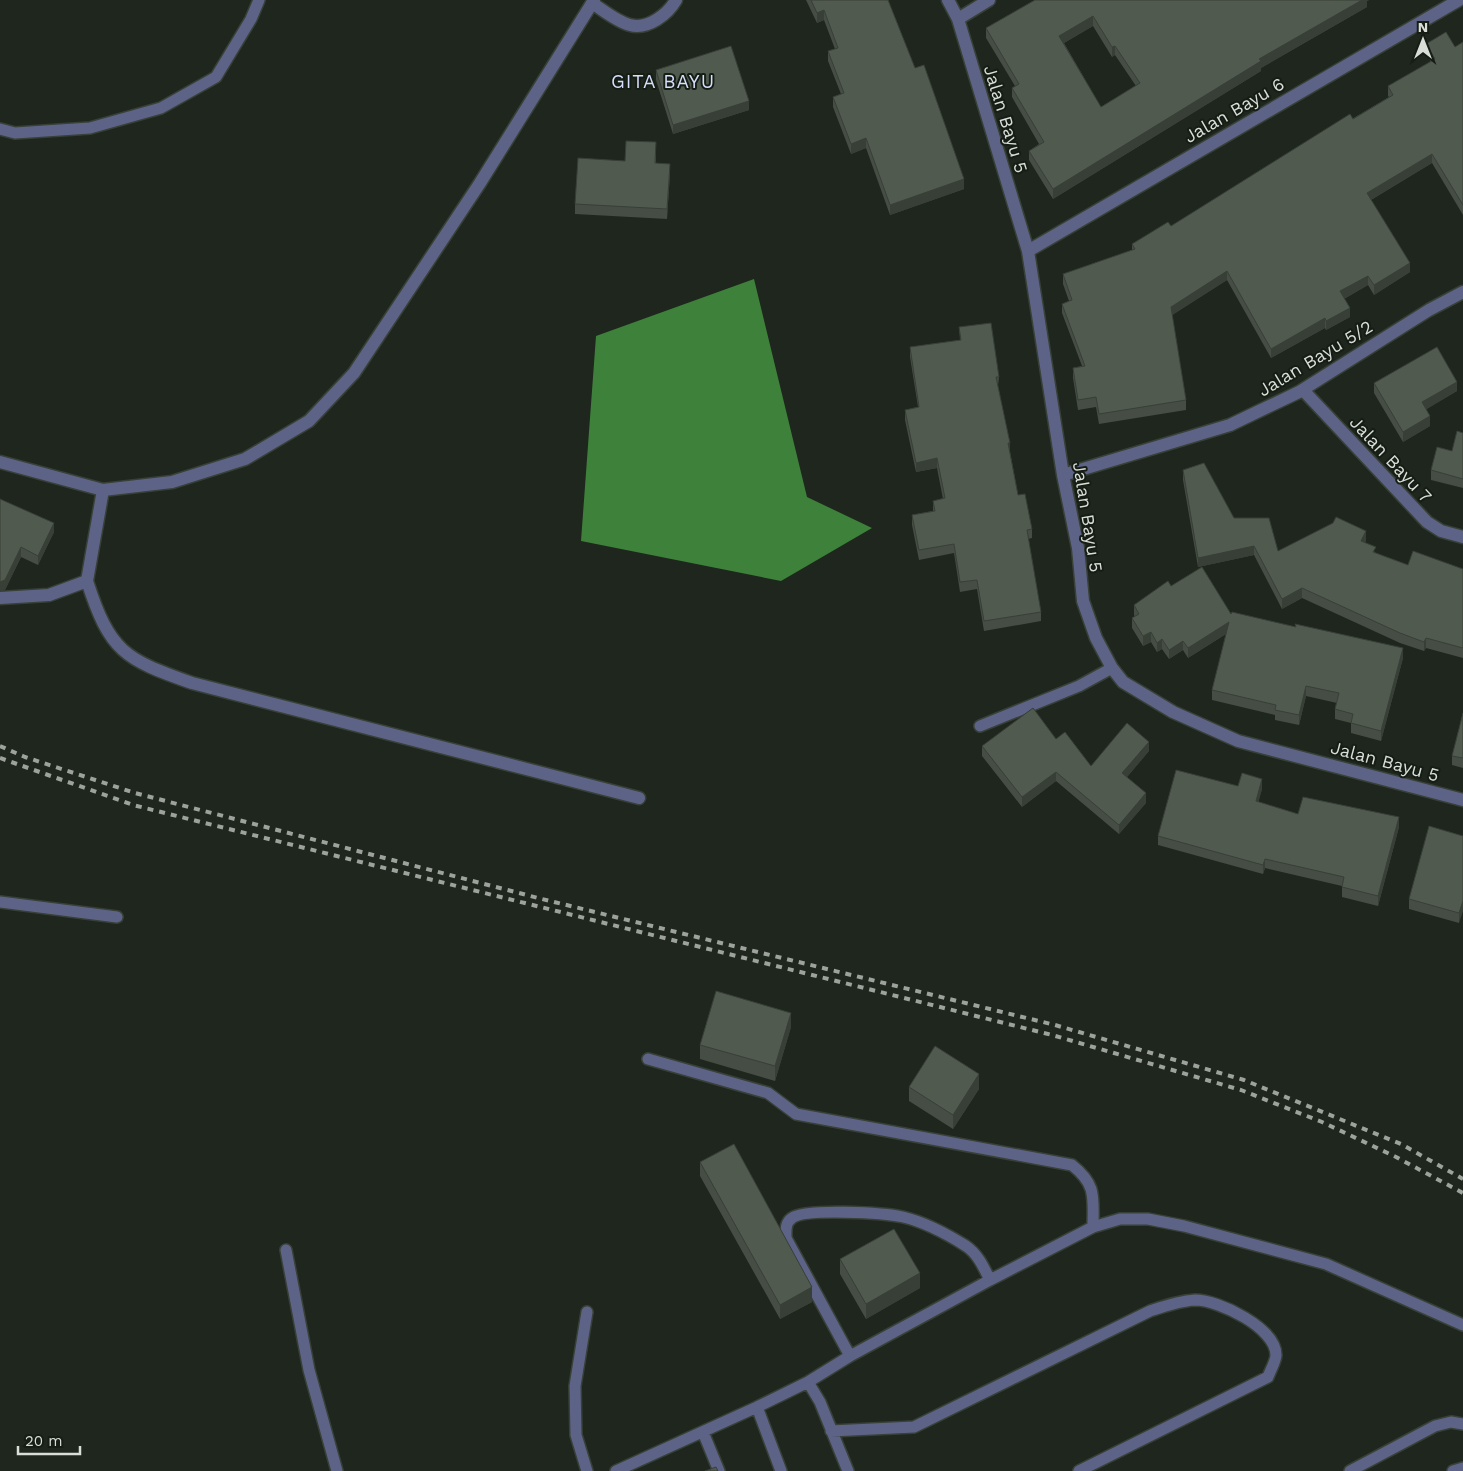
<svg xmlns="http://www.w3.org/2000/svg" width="1463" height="1471" font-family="'Work Sans',sans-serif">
  <rect width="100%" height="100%" fill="#1e261d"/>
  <!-- water -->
  <path fill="#3e813a" d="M 754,279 L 807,497 L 872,528 L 781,581 L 581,541 L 596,336 Z"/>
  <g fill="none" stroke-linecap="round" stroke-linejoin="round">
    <defs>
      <path id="lane" d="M 0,129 L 15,133 L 90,128 L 161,108 L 216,77 L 251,19 L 259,0
        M 980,726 L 1079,686 L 1112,668
        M 0,902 L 117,917
        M 648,1059 L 768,1093 L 796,1114 L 1072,1165 C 1097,1185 1093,1197 1093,1227 L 1120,1219 L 1148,1219 L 1184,1226 L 1326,1264 L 1463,1325
        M 286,1250 L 309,1370 L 337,1471
        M 850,1356 L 786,1238 C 786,1230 785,1223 792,1218 C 805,1208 885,1213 903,1217 C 924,1222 947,1234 966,1246 C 978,1254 984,1268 990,1280
        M 808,1382 L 820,1402 L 848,1471
        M 757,1407 L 808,1382 L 850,1356 L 990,1280 L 1093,1227
        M 831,1431 L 914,1427 L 1150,1311 C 1165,1306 1179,1301 1195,1300 C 1219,1300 1276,1328 1276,1355 C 1276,1361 1270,1371 1268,1377 L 1079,1471
        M 703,1432 L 719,1471
        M 587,1471 L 576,1435 L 575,1386 L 587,1312
        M 616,1471 L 757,1407 L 781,1471
        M 1350,1471 L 1435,1426 L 1451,1422 L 1463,1424
        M 1453,1471 L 1463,1468"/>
      <path id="street" d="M 948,0 L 958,19 L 1028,251 L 1063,475 L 1078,548 L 1083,601 L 1096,638 L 1112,668 L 1123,682 L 1173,712 L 1238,741 L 1463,800
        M 592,3 C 603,10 617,22 630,25 C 648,30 668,14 676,0
        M 958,19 L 989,0
        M 1028,251 L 1459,0
        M 1303,390 L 1427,522 L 1441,531 L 1463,537
        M 0,462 L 103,490 L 172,482 L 245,459 L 309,421 L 354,373 L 480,183 L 594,0
        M 1063,475 L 1230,425 L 1257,412 L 1299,392 L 1429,310 L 1463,292
        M 87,581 C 110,652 124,659 192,683 L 639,798
        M 0,598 L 49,595 L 87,581 L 103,490"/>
    </defs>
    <!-- lane casing -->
    <use href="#lane" stroke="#384037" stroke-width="14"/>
    <!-- street casing -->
    <use href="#street" stroke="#384037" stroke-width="15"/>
    <!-- lane -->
    <use href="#lane" stroke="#5d6386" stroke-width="11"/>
    <!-- street -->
    <use href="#street" stroke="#5d6386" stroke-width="12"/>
    <!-- rail -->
    <path stroke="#9da39c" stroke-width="4" stroke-dasharray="6 6" stroke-linecap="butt" d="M 0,746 L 25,757 L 135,793 L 542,899 L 1055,1025 L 1244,1080 L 1401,1144 L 1463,1179
      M 0,758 L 133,805 L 1052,1035 L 1241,1090 L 1322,1122 L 1396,1157 L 1463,1193"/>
  </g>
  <!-- wall -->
  <path fill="#454d44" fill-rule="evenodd" d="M 806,0 L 888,0 L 915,68 L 964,189 L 890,215 L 866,148 L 851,154 L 833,107 L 833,97 L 841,94 L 828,61 L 828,51 L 835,49 L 824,20 L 817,23 Z
    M 1035,0 L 1369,0 L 1367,1 L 1367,7 L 1261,68 L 1261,71 L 1053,199 L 1029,160 L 1029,151 L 1039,144 L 1012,97 L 1012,88 L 1015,86 L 986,38 L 986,28 ZM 1093,26 L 1112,57 L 1115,55 L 1136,86 L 1101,107 L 1064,43 Z
    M 1463,42 L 1463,215 L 1432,163 L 1371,200 L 1410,272 L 1374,295 L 1368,285 L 1344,299 L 1350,317 L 1326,330 L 1325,328 L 1271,358 L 1227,280 L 1172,315 L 1186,400 L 1186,410 L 1099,424 L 1096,407 L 1078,410 L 1073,378 L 1073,368 L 1082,366 L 1062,313 L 1062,304 L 1069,301 L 1063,284 L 1063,274 L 1132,250 L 1132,244 L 1171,226 L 1389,97 L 1388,96 L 1388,86 L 1431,62 L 1426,54 L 1426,44 L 1455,47 Z
    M 656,70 L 749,110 L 673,134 L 656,80 Z
    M 656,152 L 656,163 L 670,173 L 667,219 L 575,214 L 575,204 L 625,161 Z
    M 959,327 L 999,377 L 998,386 L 1018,495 L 1032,529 L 1032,538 L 1028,539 L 1041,612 L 1041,621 L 984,631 L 977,589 L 960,592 L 954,553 L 919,560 L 912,525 L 912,515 L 933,511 L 933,501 L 943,499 L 937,468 L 916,472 L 905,420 L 905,410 L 918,407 L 910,357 L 910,347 L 960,340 Z
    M 1374,383 L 1457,391 L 1426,409 L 1430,426 L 1403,442 L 1374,393 Z
    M 1463,433 L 1463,488 L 1431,480 L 1431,470 L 1452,451 Z
    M 1183,470 L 1234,518 L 1278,551 L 1366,540 L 1365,543 L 1376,553 L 1408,565 L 1463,569 L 1463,658 L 1426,648 L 1424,651 L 1400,643 L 1302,598 L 1282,609 L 1254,555 L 1198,567 L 1183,480 Z
    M 0,499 L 54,532 L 38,565 L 21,557 L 5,590 L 0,591 Z
    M 1171,586 L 1231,614 L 1295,627 L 1295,624 L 1403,658 L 1381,741 L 1351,733 L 1351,723 L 1335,719 L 1335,709 L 1337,703 L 1306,696 L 1299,725 L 1275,720 L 1275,715 L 1212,700 L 1212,690 L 1226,634 L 1188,658 L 1183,650 L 1169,659 L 1162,649 L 1157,652 L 1151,642 L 1143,646 L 1132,628 L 1132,618 L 1135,617 L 1134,615 L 1134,605 Z
    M 1463,713 L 1463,768 L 1452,765 L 1452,756 Z
    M 1056,739 L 1091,766 L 1149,751 L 1127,777 L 1146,803 L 1119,834 L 1056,781 L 1022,807 L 982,756 L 982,746 Z
    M 1238,786 L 1262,789 L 1258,802 L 1298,814 L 1399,827 L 1378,906 L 1342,897 L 1342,886 L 1265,868 L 1263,874 L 1158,845 L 1158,836 Z
    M 1463,836 L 1459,923 L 1409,909 L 1409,899 Z
    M 791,1027 L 775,1081 L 700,1059 L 700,1045 Z
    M 909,1087 L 979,1089 L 953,1129 L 909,1101 Z
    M 700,1162 L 812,1302 L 780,1319 L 700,1176 Z
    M 840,1259 L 920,1288 L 866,1319 L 840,1274 Z"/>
  <!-- shaded-wall -->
  <path fill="#383f37" d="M 1362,0 L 1369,0 L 1367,1 L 1367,7 L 1261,68 L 1261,71 L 1053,199 L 1053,189 L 1259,59 Z
    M 824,10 L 824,20 L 817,23 L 817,13 Z
    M 1093,16 L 1093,26 L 1059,46 L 1059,36 Z
    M 1115,46 L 1115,55 L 1112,57 L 1112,47 Z
    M 749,101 L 749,110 L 673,134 L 673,125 Z
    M 866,138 L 866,148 L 851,154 L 851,144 Z
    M 1432,154 L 1432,163 L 1367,202 L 1367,193 Z
    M 670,164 L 670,173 L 667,219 L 667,209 Z
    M 964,179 L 964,189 L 890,215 L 890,205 Z
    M 1410,263 L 1410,272 L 1374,295 L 1374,285 Z
    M 1227,271 L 1227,280 L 1171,316 L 1171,307 Z
    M 1368,276 L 1368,285 L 1340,301 L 1340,291 Z
    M 1350,308 L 1350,317 L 1326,330 L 1326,321 Z
    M 1325,318 L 1325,328 L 1271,358 L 1271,349 Z
    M 1457,382 L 1457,391 L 1422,412 L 1422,402 Z
    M 1430,416 L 1430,426 L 1403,442 L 1403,432 Z
    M 1008,443 L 1010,443 L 1010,452 L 1008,453 Z
    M 937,458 L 937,468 L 916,472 L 916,463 Z
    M 54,523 L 54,532 L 38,565 L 38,556 Z
    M 1366,531 L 1366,540 L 1361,551 L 1361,541 Z
    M 1254,546 L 1254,555 L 1198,567 L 1198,558 Z
    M 21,547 L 21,557 L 5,590 L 0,591 L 0,582 Z
    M 1302,588 L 1302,598 L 1282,609 L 1282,599 Z
    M 1229,622 L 1229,632 L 1188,658 L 1188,648 Z
    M 1151,632 L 1151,642 L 1143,646 L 1143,636 Z
    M 1426,638 L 1426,648 L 1424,651 L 1424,642 Z
    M 1162,639 L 1162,649 L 1157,652 L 1157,643 Z
    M 1183,641 L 1183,650 L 1169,659 L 1169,650 Z
    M 1403,648 L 1403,658 L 1381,741 L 1381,731 Z
    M 1306,686 L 1306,696 L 1299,725 L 1299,715 Z
    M 1149,742 L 1149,751 L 1122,783 L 1122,773 Z
    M 1056,772 L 1056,781 L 1022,807 L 1022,797 Z
    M 1262,779 L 1262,789 L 1256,811 L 1256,801 Z
    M 1146,793 L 1146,803 L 1119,834 L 1119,825 Z
    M 1399,817 L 1399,827 L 1378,906 L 1378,896 Z
    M 1265,859 L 1265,868 L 1263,874 L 1263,865 Z
    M 1463,901 L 1463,911 L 1459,923 L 1459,913 Z
    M 791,1013 L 791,1027 L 775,1081 L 775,1066 Z
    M 979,1074 L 979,1089 L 953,1129 L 953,1115 Z
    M 920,1273 L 920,1288 L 866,1319 L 866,1304 Z
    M 812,1287 L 812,1302 L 780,1319 L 780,1305 Z"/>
  <!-- building -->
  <path fill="#505a4f" stroke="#383f37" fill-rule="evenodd" d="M 811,0 L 888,0 L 915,68 L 924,65 L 964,179 L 890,205 L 866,138 L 851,144 L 833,97 L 844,93 L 828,51 L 838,48 L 824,10 L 817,13 Z
    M 1035,0 L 1362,0 L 1259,59 L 1261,61 L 1053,189 L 1029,151 L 1044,142 L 1012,88 L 1019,84 L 986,28 ZM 1093,16 L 1112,47 L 1115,46 L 1140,83 L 1101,107 L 1059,36 Z
    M 1446,32 L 1455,47 L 1463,42 L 1463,205 L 1432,154 L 1367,193 L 1410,263 L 1374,285 L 1368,276 L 1340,291 L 1350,308 L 1326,321 L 1325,318 L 1271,349 L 1227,271 L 1171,307 L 1186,400 L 1099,414 L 1096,397 L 1078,400 L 1073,368 L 1085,366 L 1062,304 L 1072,300 L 1063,274 L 1135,249 L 1132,244 L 1168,222 L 1171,226 L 1350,114 L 1353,119 L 1393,95 L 1388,86 L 1435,59 L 1426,44 Z
    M 731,46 L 749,101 L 673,125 L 656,70 Z
    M 626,141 L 656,142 L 655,163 L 670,164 L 667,209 L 575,204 L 578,158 L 625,161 Z
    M 991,323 L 999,377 L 996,377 L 1010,443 L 1008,443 L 1018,495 L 1025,494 L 1032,529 L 1027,530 L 1041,612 L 984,621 L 977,580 L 960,582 L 954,544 L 919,550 L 912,515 L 935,511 L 933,501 L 945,498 L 937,458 L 916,463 L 905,410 L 919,407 L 910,347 L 961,340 L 959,327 Z
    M 1437,347 L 1457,382 L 1422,402 L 1430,416 L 1403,432 L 1374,383 Z
    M 1457,431 L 1463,433 L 1463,479 L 1431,470 L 1437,447 L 1452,451 Z
    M 1204,463 L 1234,518 L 1269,518 L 1278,551 L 1333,523 L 1336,517 L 1366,531 L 1361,541 L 1376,547 L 1373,552 L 1408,565 L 1413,551 L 1463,569 L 1463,648 L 1426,638 L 1424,642 L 1400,633 L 1302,588 L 1282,599 L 1254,546 L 1198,558 L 1183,470 Z
    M 0,499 L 54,523 L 38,556 L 21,547 L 5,580 L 0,582 Z
    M 1202,567 L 1231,614 L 1232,612 L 1296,627 L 1295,624 L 1403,648 L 1381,731 L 1351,723 L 1353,714 L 1335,709 L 1339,693 L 1306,686 L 1299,715 L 1275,710 L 1276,705 L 1212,690 L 1229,622 L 1188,648 L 1183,641 L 1169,650 L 1162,639 L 1157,643 L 1151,632 L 1143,636 L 1132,618 L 1139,614 L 1134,605 L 1168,581 L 1171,586 Z
    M 1033,708 L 1056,739 L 1065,732 L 1091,766 L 1127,723 L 1149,742 L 1122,773 L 1146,793 L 1119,825 L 1056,772 L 1022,797 L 982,746 Z
    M 1463,713 L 1463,758 L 1452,756 Z
    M 1176,770 L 1238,786 L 1242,773 L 1262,779 L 1256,801 L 1298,814 L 1303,797 L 1399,817 L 1378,896 L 1342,887 L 1344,877 L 1265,859 L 1263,865 L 1158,836 Z
    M 1429,826 L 1463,836 L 1463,901 L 1459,913 L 1409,899 Z
    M 716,991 L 791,1013 L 775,1066 L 700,1045 Z
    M 935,1046 L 979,1074 L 953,1115 L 909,1087 Z
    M 734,1144 L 812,1287 L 780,1305 L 700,1162 Z
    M 894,1229 L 920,1273 L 866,1304 L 840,1259 Z
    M 716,1467 L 718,1471 L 705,1471 Z"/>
  <g text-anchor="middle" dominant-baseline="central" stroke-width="4" stroke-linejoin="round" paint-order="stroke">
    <!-- street labels -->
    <g font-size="18" fill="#d9ded8" stroke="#151d14">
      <text transform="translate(1234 110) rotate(-30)">Jalan Bayu 6</text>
      <text transform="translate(1006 119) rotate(73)">Jalan Bayu 5</text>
      <text transform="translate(1315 358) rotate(-31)">Jalan Bayu 5/2</text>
      <text transform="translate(1391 459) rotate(47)">Jalan Bayu 7</text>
      <text transform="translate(1088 517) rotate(81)">Jalan Bayu 5</text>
      <text transform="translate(1385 761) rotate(15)">Jalan Bayu 5</text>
    </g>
    <!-- neighbourhood labels -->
    <g font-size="19" letter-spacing="1" fill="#d8defb" stroke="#151d14">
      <text x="663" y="81">GITA BAYU</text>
    </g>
  </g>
  <!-- north arrow -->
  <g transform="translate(1423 40)" stroke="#151d14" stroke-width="4" paint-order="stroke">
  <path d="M0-4L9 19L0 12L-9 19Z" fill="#d9ded8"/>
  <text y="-8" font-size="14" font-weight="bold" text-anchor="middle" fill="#d9ded8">N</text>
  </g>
  <!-- scale -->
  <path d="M18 1446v8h62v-8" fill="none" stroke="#d9ded8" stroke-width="2.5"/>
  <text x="25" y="1446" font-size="15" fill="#d9ded8" stroke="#151d14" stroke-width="4" paint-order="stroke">20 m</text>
</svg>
